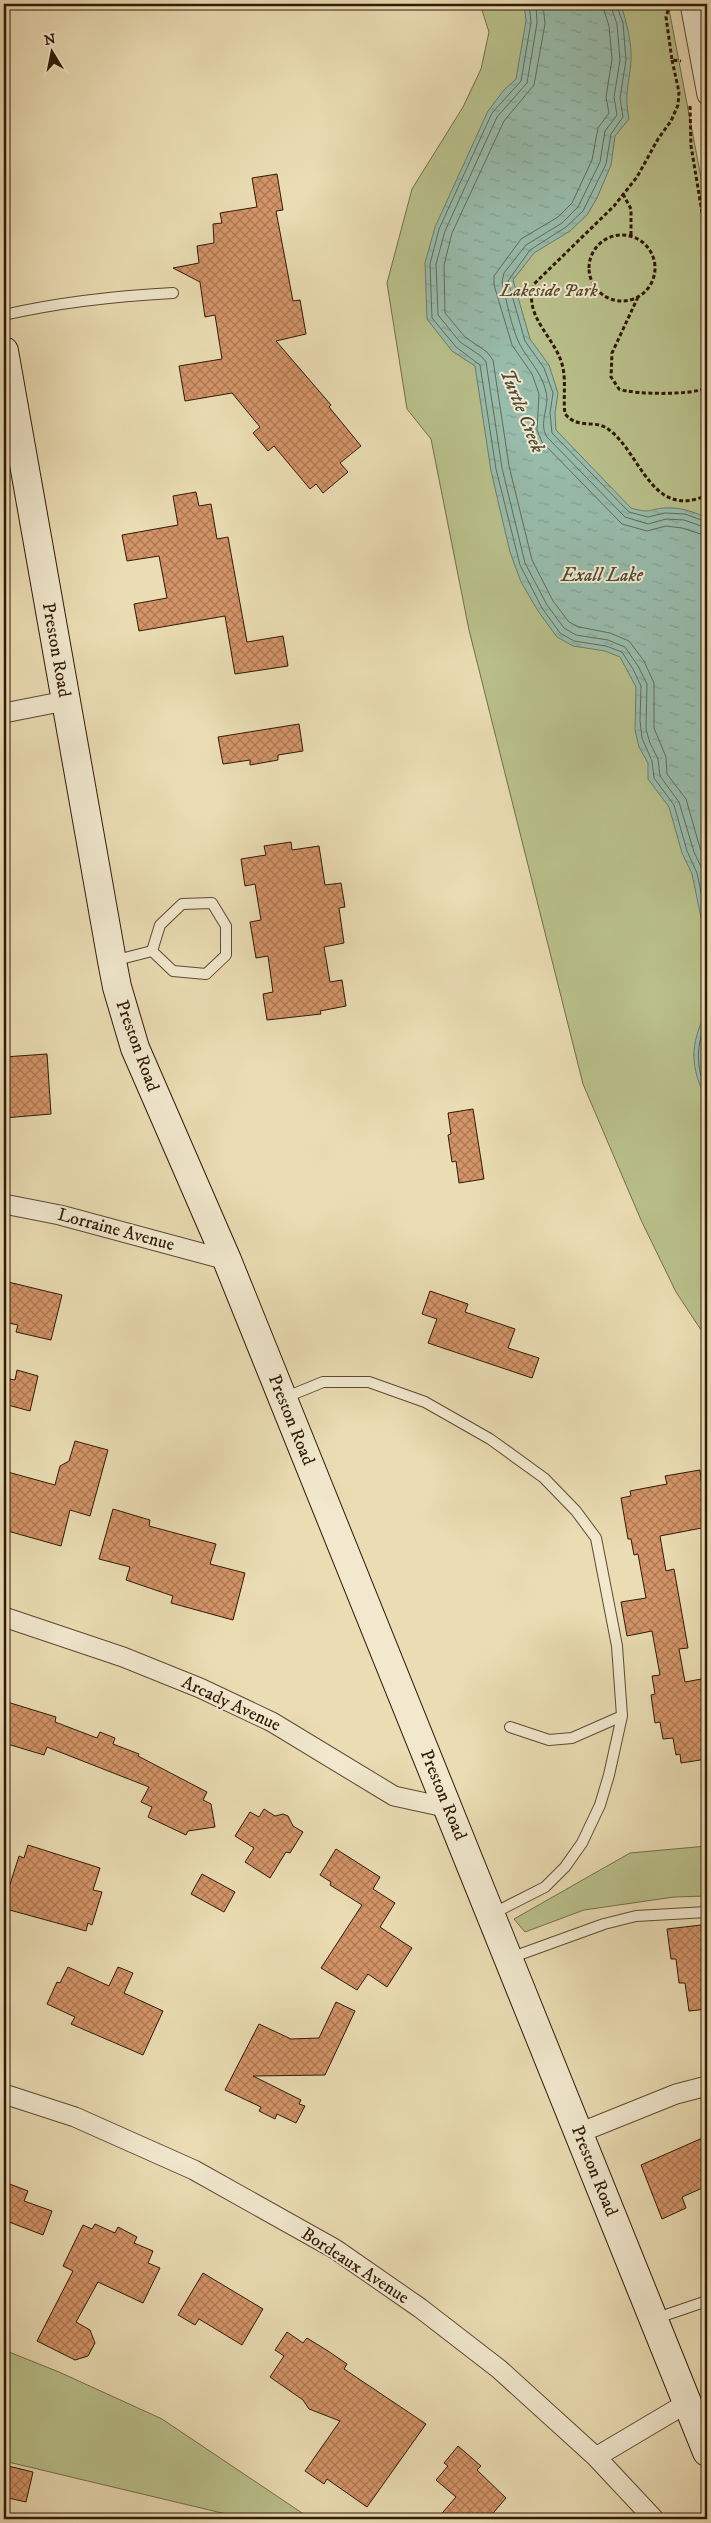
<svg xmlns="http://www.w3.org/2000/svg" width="711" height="2523" font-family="'IM FELL DW Pica',serif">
  <defs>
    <pattern id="water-ripples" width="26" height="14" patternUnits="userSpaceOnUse" patternTransform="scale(1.25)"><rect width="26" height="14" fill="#98bcac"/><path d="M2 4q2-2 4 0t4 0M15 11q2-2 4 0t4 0" fill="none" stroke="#83a192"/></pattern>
    <pattern id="building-cross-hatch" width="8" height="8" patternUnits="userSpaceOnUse" patternTransform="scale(1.25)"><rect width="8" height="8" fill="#d39468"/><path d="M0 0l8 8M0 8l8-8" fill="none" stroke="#ac7854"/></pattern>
  </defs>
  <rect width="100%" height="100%" fill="#eadcb3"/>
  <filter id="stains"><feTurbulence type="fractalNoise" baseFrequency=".004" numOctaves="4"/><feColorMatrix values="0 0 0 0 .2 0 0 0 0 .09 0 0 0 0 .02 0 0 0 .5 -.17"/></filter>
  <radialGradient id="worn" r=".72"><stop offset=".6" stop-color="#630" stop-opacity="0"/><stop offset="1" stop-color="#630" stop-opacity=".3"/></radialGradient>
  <!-- park -->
  <path fill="#b9c08b" stroke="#746d48" d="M 480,4 L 668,4 L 707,209 L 707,1339 L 676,1292 L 641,1220 L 583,1084 L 469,630 L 431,439 L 407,409 L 387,283 L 412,189 L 463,107 L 481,69 L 489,32 Z
    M 707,1846 L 707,1896 L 674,1897 L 584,1910 L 525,1932 L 514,1919 L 630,1853 Z
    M 4,2350 L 59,2372 L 162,2419 L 311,2519 L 247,2519 L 4,2461 Z"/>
  <!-- water -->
  <path fill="url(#water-ripples)" stroke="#6e7b6a" d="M 524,4 L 621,4 C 626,22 632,41 631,61 C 629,86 624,93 629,119 L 615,136 L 611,165 L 597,198 L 587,215 L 570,231 L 534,253 L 513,280 L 530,339 L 549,365 L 558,393 L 555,413 L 556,430 L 631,508 C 652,514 648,509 665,508 C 681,507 694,512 707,518 L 707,946 L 692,874 L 682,853 L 669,807 L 648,779 L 648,763 L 639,747 L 635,730 L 636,687 L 620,657 L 605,651 L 573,646 L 557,637 L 538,611 L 521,582 L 510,552 L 491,471 L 475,366 L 452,351 L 427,319 L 425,263 L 435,227 L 488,111 L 504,90 L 516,79 L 526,21 Z
    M 707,1010 L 707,1102 C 690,1065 689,1047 707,1010 Z"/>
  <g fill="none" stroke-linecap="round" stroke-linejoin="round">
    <!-- shore -->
    <path stroke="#646b59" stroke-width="1" d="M 529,4 L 531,22 L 521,81 L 492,113 L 439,229 L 430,264 L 432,318 L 456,347 L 480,365 L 496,469 L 520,565 L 542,608 L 560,633 L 574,641 L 606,646 L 622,652 L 633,669 L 641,686 L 640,721 L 642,738 L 652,761 L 654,778 L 674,805 L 687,851 L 697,873 L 707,922
      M 536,4 L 537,23 L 527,83 L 497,117 L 445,231 L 436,264 L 438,315 L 460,342 L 481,356 L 486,362 L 502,468 L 525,563 L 547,605 L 564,628 L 576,635 L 608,640 L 625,647 L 638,666 L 647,684 L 646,729 L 650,743 L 658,759 L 660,776 L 679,802 L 694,852 L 703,871 L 707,893
      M 543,4 L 545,24 L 534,85 L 504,121 L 452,233 L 444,265 L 445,313 L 465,337 L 487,352 L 493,360 L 509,466 L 532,560 L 553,601 L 569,622 L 579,627 L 610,633 L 629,641 L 644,661 L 654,683 L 654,728 L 666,757 L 667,774 L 686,799 L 700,848 L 707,863
      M 602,4 L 609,26 L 612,59 L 606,97 L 609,113 L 598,128 L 592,160 L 572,203 L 558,217 L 521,239 L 494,276 L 494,285 L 512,345 L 532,374 L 539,394 L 537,430 L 542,442 L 622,524 L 647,531 L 666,526 L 682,528 L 707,536
      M 610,4 L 617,24 L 620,60 L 614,97 L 617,115 L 605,131 L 600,162 L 578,207 L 562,223 L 526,245 L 504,273 L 502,282 C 507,302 511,327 520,345 C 529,361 542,373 546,392 C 550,407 538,423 547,437 L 625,517 L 648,524 L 666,519 L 684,520 L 707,528
      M 616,4 L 623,23 L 626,60 L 620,98 L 623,117 L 611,134 L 606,164 L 583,211 L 566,227 L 530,250 L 508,281 L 525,341 L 544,368 L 553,393 L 550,413 L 552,433 L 629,512 L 648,517 L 665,513 L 685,514 L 707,522
      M 707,1021 C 696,1042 695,1069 707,1091"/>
  </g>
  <!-- building -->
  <path fill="url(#building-cross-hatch)" stroke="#301a06" d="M 277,174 L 283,210 L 276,211 L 293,301 L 300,300 L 306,334 L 276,341 L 331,405 L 329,407 L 361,446 L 340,463 L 348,472 L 323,493 L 316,484 L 310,489 L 274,446 L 268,451 L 253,433 L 260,427 L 232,393 L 185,401 L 179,366 L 222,359 L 215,315 L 205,317 L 200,282 L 173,268 L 199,263 L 197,246 L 214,243 L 213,224 L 222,223 L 220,213 L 257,207 L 252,178 Z
    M 196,492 L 199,506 L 211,504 L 217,539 L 228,537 L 247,642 L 283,636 L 288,666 L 235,674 L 225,616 L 139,631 L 134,604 L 167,598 L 159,556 L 127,561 L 122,535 L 178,525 L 173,496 Z
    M 299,724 L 303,751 L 278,755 L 278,760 L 250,765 L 250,760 L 223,764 L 218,737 Z
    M 291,842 L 292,850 L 319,846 L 325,885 L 341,883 L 345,907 L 339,908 L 344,943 L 324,947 L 330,982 L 342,980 L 346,1006 L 320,1011 L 321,1014 L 267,1020 L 263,994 L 273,992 L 268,956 L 256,958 L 250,922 L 261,920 L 255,884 L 245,886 L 241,859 L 266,855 L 264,846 Z
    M 47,1054 L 51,1114 L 4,1118 L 4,1057 Z
    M 473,1109 L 484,1179 L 459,1183 L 456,1161 L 452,1162 L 448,1135 L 451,1134 L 448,1113 Z
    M 4,1281 L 62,1295 L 51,1340 L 16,1332 L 18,1325 L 4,1322 Z
    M 430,1291 L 468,1304 L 465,1312 L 515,1329 L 508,1348 L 539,1358 L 532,1378 L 428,1343 L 437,1319 L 422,1314 Z
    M 17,1370 L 38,1376 L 30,1411 L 4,1404 L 4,1378 L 15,1380 Z
    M 75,1441 L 108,1450 L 90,1516 L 70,1510 L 61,1546 L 4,1530 L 4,1471 L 55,1485 L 60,1466 L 69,1461 Z
    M 700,1470 L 707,1527 L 660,1536 L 666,1571 L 674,1569 L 688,1648 L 679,1649 L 685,1682 L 707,1678 L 707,1759 L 681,1763 L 680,1754 L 676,1755 L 673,1738 L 663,1739 L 660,1722 L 655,1723 L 651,1695 L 655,1694 L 652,1676 L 660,1675 L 652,1631 L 627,1636 L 621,1602 L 646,1598 L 638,1554 L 634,1555 L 631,1539 L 628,1539 L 621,1498 L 631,1496 L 630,1491 L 667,1484 L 665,1476 Z
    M 113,1509 L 150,1520 L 149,1526 L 216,1544 L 210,1564 L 245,1573 L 233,1620 L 171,1603 L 173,1596 L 126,1580 L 130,1567 L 99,1559 Z
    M 4,1701 L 56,1717 L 55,1722 L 97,1738 L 100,1732 L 115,1738 L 113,1744 L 139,1754 L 138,1756 L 207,1792 L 203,1800 L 211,1804 L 215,1827 L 188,1831 L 186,1835 L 148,1817 L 152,1807 L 141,1802 L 149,1787 L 47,1747 L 44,1755 L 4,1743 Z
    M 264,1809 L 275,1816 L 283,1814 L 288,1816 L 293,1826 L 303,1832 L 290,1853 L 286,1852 L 270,1878 L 245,1862 L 254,1848 L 235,1836 L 250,1812 L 259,1817 Z
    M 28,1845 L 100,1868 L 93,1890 L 102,1892 L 92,1925 L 88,1923 L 86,1931 L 6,1909 L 9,1901 L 5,1900 L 19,1856 L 24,1858 Z
    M 336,1849 L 380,1877 L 373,1889 L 395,1903 L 380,1927 L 412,1948 L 387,1987 L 368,1974 L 357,1990 L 321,1968 L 362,1905 L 330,1885 L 331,1882 L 320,1875 Z
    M 202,1874 L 235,1892 L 224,1912 L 191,1894 Z
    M 701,1925 L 707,1970 L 707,2009 L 689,2011 L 685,1983 L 679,1983 L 676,1959 L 671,1959 L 667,1929 Z
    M 68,1967 L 109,1986 L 118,1967 L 133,1973 L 124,1993 L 163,2011 L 143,2055 L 71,2024 L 75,2017 L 47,2004 L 57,1982 L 60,1983 Z
    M 336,2002 L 355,2011 L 325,2075 L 253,2076 L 301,2100 L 299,2104 L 305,2106 L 296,2123 L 277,2114 L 275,2119 L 259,2111 L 261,2107 L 225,2090 L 259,2024 L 291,2039 L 319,2038 Z
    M 707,2136 L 707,2186 L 682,2197 L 686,2208 L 662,2219 L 641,2165 Z
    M 7,2183 L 28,2191 L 24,2201 L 52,2211 L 43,2235 L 4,2220 L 4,2192 Z
    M 95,2224 L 115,2233 L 118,2227 L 137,2237 L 134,2243 L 153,2251 L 148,2263 L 160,2268 L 143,2303 L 98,2282 L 76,2322 L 90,2330 L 95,2343 L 88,2356 L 75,2360 L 37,2341 L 73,2271 L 63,2266 L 83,2225 L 92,2229 Z
    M 203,2273 L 263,2309 L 242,2345 L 199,2319 L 195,2325 L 178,2315 Z
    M 287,2332 L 303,2343 L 307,2338 L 328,2351 L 347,2364 L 344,2369 L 426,2424 L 367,2507 L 327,2479 L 324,2484 L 305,2471 L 340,2421 L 309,2409 L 303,2400 L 270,2377 L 284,2356 L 275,2350 Z
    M 458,2446 L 481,2466 L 477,2470 L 506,2498 L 488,2519 L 437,2519 L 456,2497 L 436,2480 L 448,2466 L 444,2463 Z
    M 4,2465 L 33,2472 L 26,2502 L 4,2497 Z"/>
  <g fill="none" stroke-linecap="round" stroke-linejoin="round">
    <defs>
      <path id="lane" d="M 4,315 C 60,302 116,296 173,293
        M 113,961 L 152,951 L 160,925 L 182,904 L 212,903 L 226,926 L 226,955 L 206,974 L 173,971 L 152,951
        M 284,1398 L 323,1382 L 369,1382 L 425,1402 L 490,1439 L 544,1478 L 576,1511 L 596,1538 L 617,1646 L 622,1716 L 609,1775 L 600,1805 L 582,1843 L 565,1867 L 545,1887 L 492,1914
        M 510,1727 L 549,1740 L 572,1738 L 622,1716
        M 510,1958 L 604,1924 L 636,1916 L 707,1912
        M 654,2319 L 707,2301"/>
      <path id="street" d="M 690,4 L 707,95
        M 4,713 L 65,701
        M 4,1204 L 60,1215 L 227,1260
        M 4,1617 L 123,1657 L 200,1688 L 272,1722 L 394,1796 L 449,1808
        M 4,2094 L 75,2117 L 194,2170 L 335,2249 L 420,2308 L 499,2369 L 596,2457 L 654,2519
        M 579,2133 L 676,2094 L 707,2086
        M 596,2457 L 687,2403"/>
      <path id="secondary" d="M 4,351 L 112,961 L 117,987 L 135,1048 L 227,1260 L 707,2452"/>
    </defs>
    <!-- lane casing -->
    <use href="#lane" stroke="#5e4a31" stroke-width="12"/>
    <!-- street casing -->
    <use href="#street" stroke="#5e4a31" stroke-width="21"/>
    <!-- secondary casing -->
    <use href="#secondary" stroke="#301a06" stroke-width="30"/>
    <!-- path -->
    <path stroke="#301a06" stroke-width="3" stroke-dasharray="4 2.5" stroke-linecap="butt" d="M 670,4 L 666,17 L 672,60 L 681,61
      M 672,60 L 679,92 L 678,105 L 671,121 L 658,139 L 637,177 L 614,206 L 534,284 C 522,317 557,338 563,368 C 566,383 563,399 565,414 C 579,430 594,419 608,429 C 641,452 651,521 707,495
      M 690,106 L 691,146 L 707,242
      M 623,194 L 631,209 L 631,237
      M589 268a33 33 0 1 1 66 0a33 33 0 1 1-66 0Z
      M 638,297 L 612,353 L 611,377 L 619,389 C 635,395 692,395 707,388"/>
    <!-- lane -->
    <use href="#lane" stroke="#f1e8ce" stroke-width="10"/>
    <!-- street -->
    <use href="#street" stroke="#f1e8ce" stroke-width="19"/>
    <!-- secondary -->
    <use href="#secondary" stroke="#f1e8ce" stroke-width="28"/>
  </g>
  <g text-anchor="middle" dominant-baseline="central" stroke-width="4" stroke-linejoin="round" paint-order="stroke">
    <!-- park labels -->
    <g font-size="18" font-style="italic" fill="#594c2e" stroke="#f1e8ce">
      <text x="549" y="291">Lakeside Park</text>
    </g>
    <!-- street labels -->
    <g font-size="18" fill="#301a06" stroke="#f1e8ce">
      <text transform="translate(56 650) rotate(80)">Preston Road</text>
      <text transform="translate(137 1046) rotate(70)">Preston Road</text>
      <text transform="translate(116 1230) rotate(15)">Lorraine Avenue</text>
      <text transform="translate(291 1420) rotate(68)">Preston Road</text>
      <text transform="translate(231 1704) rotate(25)">Arcady Avenue</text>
      <text transform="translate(443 1795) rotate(68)">Preston Road</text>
      <text transform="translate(594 2171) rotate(68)">Preston Road</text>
      <text transform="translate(355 2266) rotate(33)">Bordeaux Avenue</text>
    </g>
    <!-- water labels -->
    <g font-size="19" font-style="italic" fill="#4f4b38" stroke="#f1e8ce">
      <text transform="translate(522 411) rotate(68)">Turtle Creek</text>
      <text x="602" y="575">Exall Lake</text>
    </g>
  </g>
  <!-- margin -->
  <rect width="711" height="2523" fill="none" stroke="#eadcb3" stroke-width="20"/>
  <rect x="5" y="5" width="701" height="2513" fill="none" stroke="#301a06" stroke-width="2.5"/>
  <rect x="10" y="10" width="691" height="2503" fill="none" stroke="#301a06"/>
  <!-- north arrow -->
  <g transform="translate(52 52) rotate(350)" stroke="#f1e8ce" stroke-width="4" paint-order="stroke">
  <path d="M0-4L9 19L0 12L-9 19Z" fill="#301a06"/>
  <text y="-8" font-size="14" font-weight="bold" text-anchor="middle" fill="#301a06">N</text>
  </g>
  <rect width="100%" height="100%" filter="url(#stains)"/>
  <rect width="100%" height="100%" fill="url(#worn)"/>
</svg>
